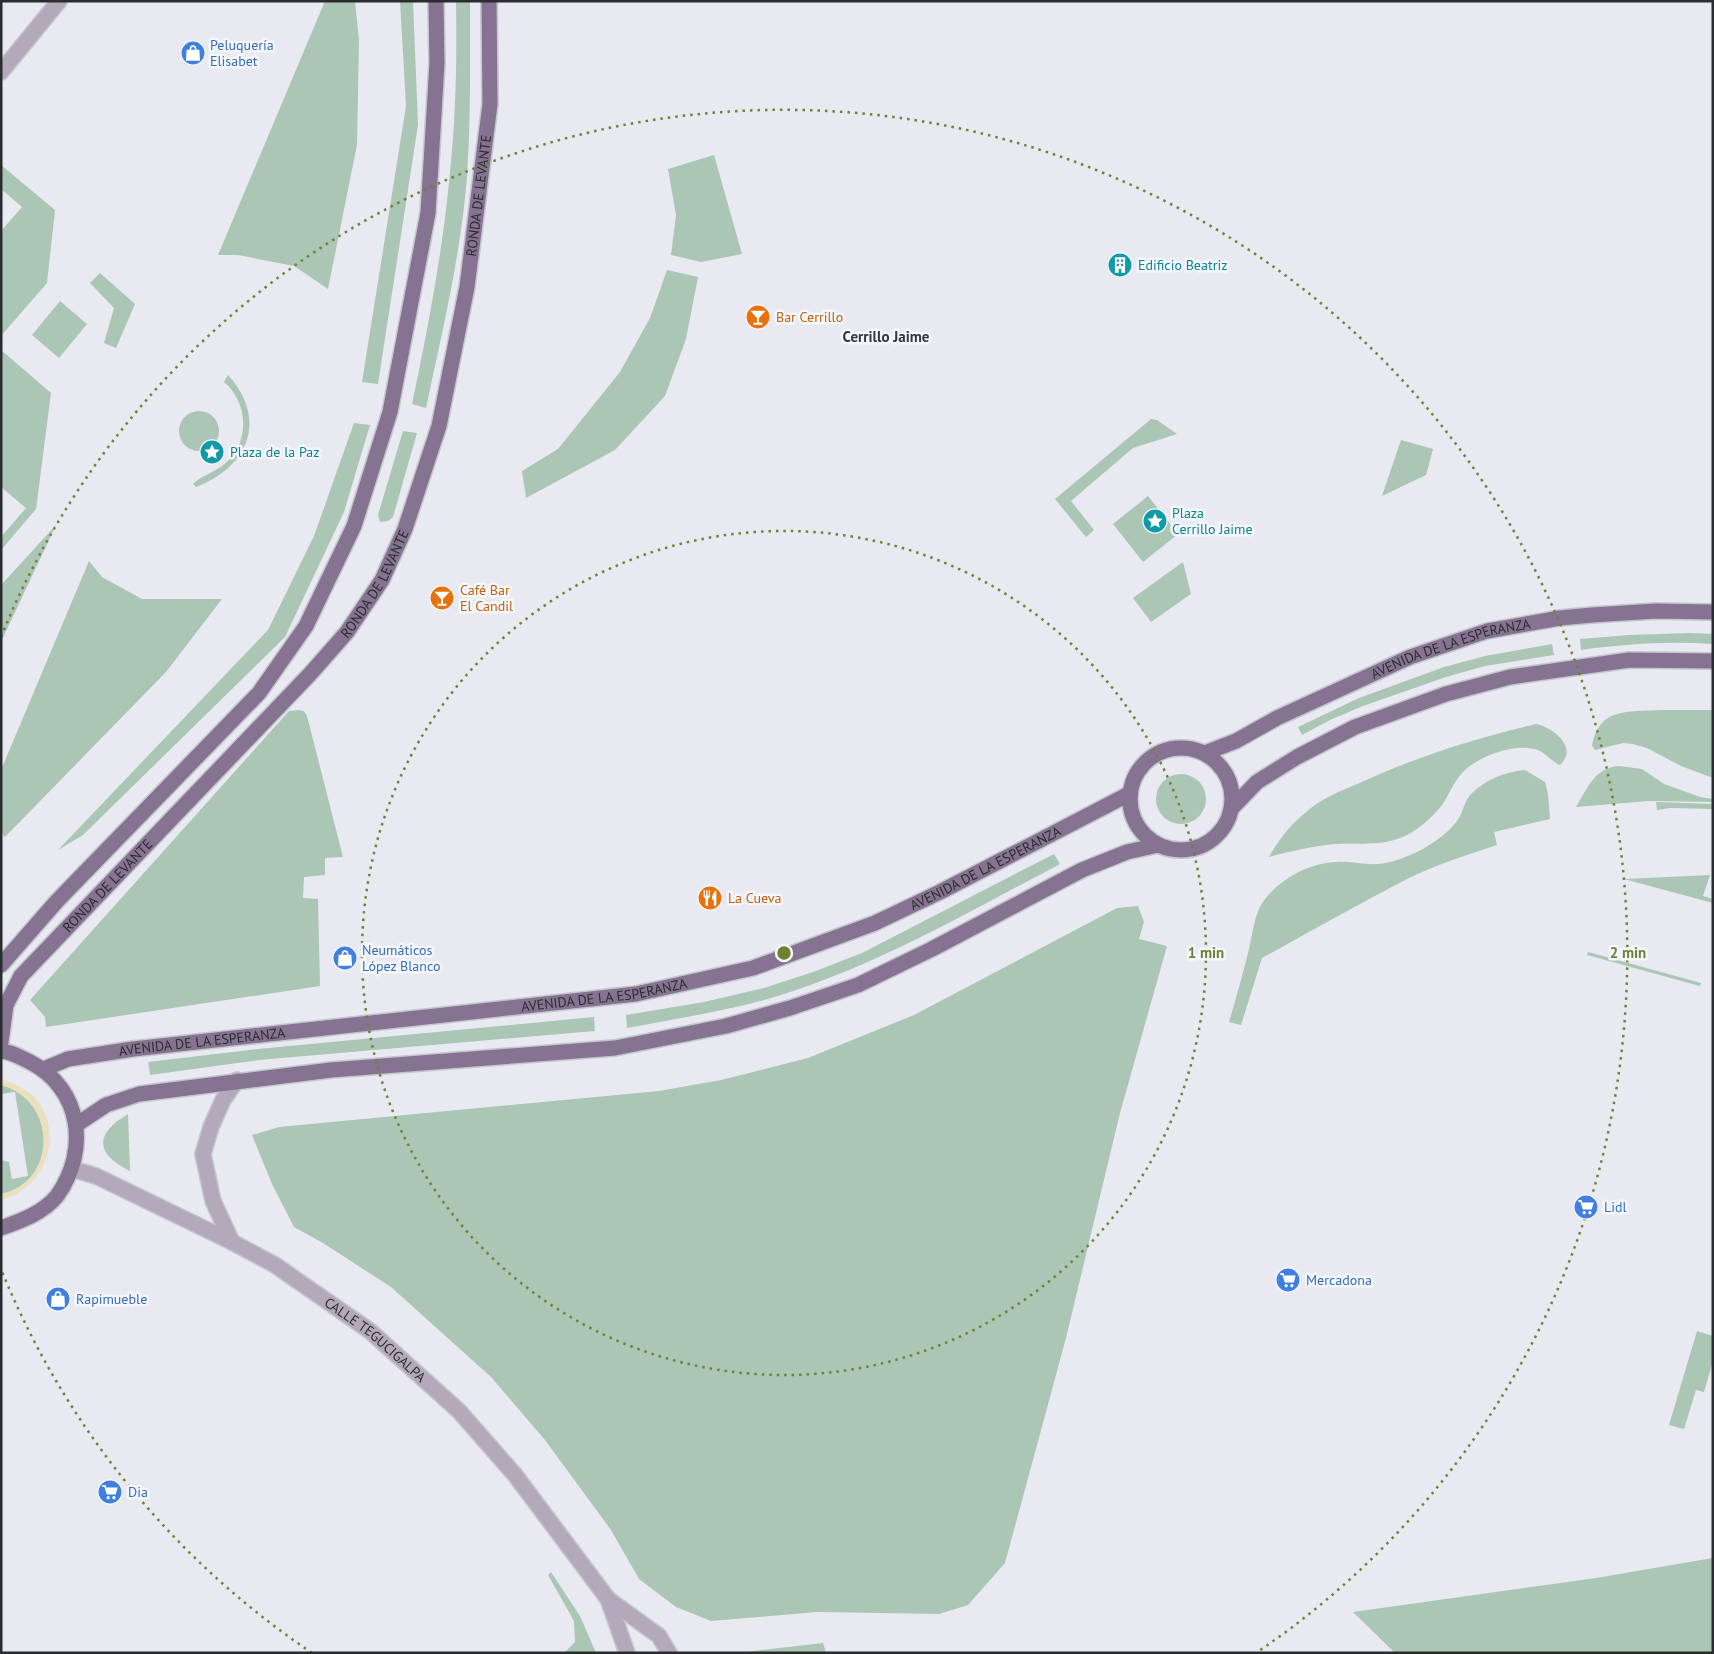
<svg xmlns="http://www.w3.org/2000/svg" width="1714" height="1654" font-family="'PT Sans',sans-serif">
  <rect width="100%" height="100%" fill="#e8e9f1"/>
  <!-- green -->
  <path fill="#abc6b5" d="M 325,1 L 355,1 L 359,40 L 357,145 L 328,289 L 294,266 L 238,255 L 218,255 Z
    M 400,1 L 413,1 L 418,125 L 378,384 L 362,382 L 406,106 Z
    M 456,1 L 470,1 C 470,60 471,118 467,176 C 461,255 442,332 426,408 L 412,404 C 428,328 443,250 450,172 C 456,115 457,58 456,1 Z
    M 714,155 L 742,254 L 701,262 L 671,255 L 676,215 L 668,169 Z
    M 1,165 L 55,210 L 47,283 L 1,336 L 1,231 L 22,207 L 1,189 Z
    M 667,270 L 698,277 L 686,339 L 665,396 L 615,450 L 526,498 L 522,471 L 558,449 L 620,372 L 650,318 Z
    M 100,273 L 135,304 L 116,348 L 104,343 L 114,308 L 90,283 Z
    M 60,301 L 87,324 L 59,358 L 32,335 Z
    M 1,350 L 51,393 L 36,509 L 1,550 L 1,537 L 26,508 L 1,487 Z
    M 228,375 C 268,419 249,467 196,487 L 193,484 C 201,476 212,473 222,466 C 250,446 250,404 224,382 Z
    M179 431a20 20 0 1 1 40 0a20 20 0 1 1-40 0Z
    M 1151,419 L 1157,420 L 1177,434 L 1133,448 L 1071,501 L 1094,530 L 1086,537 L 1055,499 Z
    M 354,423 L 370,425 L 344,512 L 285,637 L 83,835 L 58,850 L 268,630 L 314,536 Z
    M 403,431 L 417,433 L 393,517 L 388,521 L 380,522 L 378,515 Z
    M 1401,440 L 1433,449 L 1426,475 L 1382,496 Z
    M 1148,496 L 1178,534 L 1143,562 L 1113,524 Z
    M 56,525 L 1,642 L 1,585 Z
    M 89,561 L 102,577 L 142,599 L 222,599 L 166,672 L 5,837 L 1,832 L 1,770 Z
    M 1183,562 L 1191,594 L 1151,622 L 1133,598 Z
    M 1690,633 L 1713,634 L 1713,644 C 1668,641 1625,644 1581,650 L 1580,639 L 1629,635 Z
    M 1552,644 L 1554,655 L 1485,666 L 1446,677 L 1363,706 L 1330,720 L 1302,735 L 1298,727 L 1359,698 L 1444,667 L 1485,656 Z
    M 299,710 L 304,711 L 307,716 L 343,857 L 325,858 L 325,875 L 304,877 L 303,898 L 318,899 L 320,986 L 46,1027 L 45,1017 L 30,1000 L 289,711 Z
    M 1660,710 L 1713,710 L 1713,778 L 1681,766 L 1647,748 L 1633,744 L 1623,743 L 1595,750 L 1592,746 C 1599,707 1628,712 1660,710 Z
    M 1536,724 C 1553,727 1579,748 1560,765 C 1552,762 1547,754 1538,750 C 1515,742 1478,756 1462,773 C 1453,783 1449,795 1442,805 C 1432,818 1415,833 1400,838 C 1379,846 1358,843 1336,844 C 1313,846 1291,851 1269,857 C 1280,837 1293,822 1311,808 C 1325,797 1345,789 1362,782 C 1418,756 1476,738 1536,724 Z
    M 1619,766 L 1642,769 L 1664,784 L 1700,797 L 1713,799 L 1713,802 L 1649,801 L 1576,807 C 1588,788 1594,768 1619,766 Z
    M 1525,770 L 1545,782 L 1548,794 L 1550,819 L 1494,832 L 1497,845 C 1467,855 1435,865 1407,879 C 1358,904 1310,932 1262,958 L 1241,1025 L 1229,1022 C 1236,998 1243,974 1249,949 C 1253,933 1254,913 1265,899 C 1282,878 1309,863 1337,862 C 1350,861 1364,865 1378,864 C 1392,863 1409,856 1421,850 C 1435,842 1451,831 1459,818 C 1463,811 1465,800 1471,794 C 1485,780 1504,772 1525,770 Z
    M1156 799a25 25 0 1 1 50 0a25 25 0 1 1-50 0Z
    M 1656,802 L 1713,804 L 1713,809 L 1670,808 L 1657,810 Z
    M 1054,854 L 1060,864 C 965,914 871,969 768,999 C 722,1012 674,1019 627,1028 L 626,1015 L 704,1002 L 764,988 L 813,972 L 862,953 Z
    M 1710,875 L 1703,896 L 1713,899 L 1713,903 L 1624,879 Z
    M 1138,906 L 1144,922 L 1139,939 L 1167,946 L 1120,1113 L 1066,1338 L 1005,1563 L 968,1605 L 939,1614 L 817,1612 L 711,1621 L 676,1607 L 639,1579 L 611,1530 L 545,1440 L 491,1377 L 391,1287 L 323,1243 L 294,1227 L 272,1184 L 252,1135 L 279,1127 L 659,1091 L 721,1080 L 808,1058 L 914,1015 L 1117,908 Z
    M 1588,952 L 1701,983 L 1700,986 L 1587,955 Z
    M 594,1017 L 595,1031 L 259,1060 L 150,1075 L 148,1062 L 258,1049 Z
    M 1,1085 C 58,1100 58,1183 1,1194 L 1,1160 L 9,1162 L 12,1179 L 28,1176 L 15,1092 L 1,1094 Z
    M 128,1114 L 130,1171 C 95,1154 94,1134 128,1114 Z
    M 1697,1331 L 1713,1336 L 1713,1361 L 1704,1392 L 1696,1390 L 1684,1429 L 1669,1425 Z
    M 1713,1558 L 1713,1653 L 1395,1653 L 1353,1612 L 1596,1578 Z
    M 551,1572 L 580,1616 L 596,1653 L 564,1653 L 575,1642 L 574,1621 L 548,1575 Z
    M 823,1643 L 826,1653 L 736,1653 Z"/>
  <!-- sand -->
  <path fill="#eae0bb" d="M 1,1079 C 12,1083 23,1087 32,1095 C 67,1130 47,1188 1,1200 L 1,1194 C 57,1183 59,1100 1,1085 Z"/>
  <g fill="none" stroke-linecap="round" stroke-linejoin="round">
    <defs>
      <g id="minor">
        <path d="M 1,72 L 59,1"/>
        <path id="s1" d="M 72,1169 L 96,1176 L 232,1242 L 275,1265 L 370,1331 L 459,1411 L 515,1475 L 608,1599 L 659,1636 L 669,1653"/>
        <path d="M 232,1242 L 213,1201 L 203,1154 L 211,1127 L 223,1100 L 237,1080"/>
        <path d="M 608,1599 L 627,1653"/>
      </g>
      <g id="major">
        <circle cx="1181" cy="799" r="51"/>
        <path id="s2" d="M 1205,753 L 1236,741 L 1277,718 L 1410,657 L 1487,631 L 1560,618 L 1592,615 L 1656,611 L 1713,612"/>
        <path d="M 1231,809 L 1257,782 L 1297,757 L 1355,727 L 1446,694 L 1510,677 L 1629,660 L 1713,661"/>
        <path d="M 1,965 L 57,901 L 259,693 L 306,626 L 354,526 L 390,412 L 428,213 L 437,63 L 436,1"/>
        <path id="s3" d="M 1,1042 L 6,1005 L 21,976 L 311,673 L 347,632 L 382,580 L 405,529 L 439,426 L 467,287 L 490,104 L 489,1"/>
        <path d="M 1,1051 C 12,1052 20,1057 30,1062 C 81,1088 90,1150 57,1196 C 43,1213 21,1221 1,1228"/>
        <path id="s4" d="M 44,1069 L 68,1059 L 133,1049 L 636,994 L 753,968 L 875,923 L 940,892 L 1129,794"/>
        <path d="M 76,1125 L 106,1105 L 139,1094 L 331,1070 L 615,1048 L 726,1026 L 790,1008 L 858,985 L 932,949 L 1082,870 L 1127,852 L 1158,845"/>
      </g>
    </defs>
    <!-- minor casing -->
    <use href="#minor" stroke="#c6c7ce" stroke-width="18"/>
    <!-- major casing -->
    <use href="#major" stroke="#c6c7ce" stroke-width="18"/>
    <!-- minor -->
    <use href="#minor" stroke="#b3a9ba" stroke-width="15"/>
    <!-- major -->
    <use href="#major" stroke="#857391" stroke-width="15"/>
  </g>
  <!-- distance rings -->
  <g fill="none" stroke="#6f8232" stroke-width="2.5" stroke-dasharray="2.5 5">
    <circle cx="784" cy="953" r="422"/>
    <path d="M312 1653A844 844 0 0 1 1 1269M1 637A844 844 0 1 1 1256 1653"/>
  </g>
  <!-- icons -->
  <defs>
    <symbol id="shop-disc" viewBox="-11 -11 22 22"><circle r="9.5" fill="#3f7fe0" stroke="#f5f7ff"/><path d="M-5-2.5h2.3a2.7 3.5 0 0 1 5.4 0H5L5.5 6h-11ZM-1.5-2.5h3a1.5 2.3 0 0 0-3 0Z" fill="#fff"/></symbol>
    <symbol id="building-disc" viewBox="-11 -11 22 22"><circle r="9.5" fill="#0f9aa8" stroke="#f5f7ff"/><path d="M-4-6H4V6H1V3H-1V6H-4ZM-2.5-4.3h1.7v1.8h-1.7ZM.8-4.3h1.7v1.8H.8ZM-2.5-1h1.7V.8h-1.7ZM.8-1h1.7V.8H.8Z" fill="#fff"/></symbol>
    <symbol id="bar-disc" viewBox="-11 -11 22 22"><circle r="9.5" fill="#e8710a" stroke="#f5f7ff"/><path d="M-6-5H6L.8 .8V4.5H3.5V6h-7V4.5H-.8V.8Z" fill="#fff"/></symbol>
    <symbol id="sight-disc" viewBox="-11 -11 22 22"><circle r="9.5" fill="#0f9aa8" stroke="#f5f7ff"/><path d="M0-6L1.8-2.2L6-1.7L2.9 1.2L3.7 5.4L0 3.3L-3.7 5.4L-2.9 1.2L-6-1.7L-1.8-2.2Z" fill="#fff"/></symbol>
    <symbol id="restaurant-disc" viewBox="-11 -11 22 22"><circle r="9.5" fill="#e8710a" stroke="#f5f7ff"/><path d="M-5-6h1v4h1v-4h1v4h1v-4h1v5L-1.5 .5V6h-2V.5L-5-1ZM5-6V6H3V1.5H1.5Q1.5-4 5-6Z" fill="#fff"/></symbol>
    <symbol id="supermarket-disc" viewBox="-11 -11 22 22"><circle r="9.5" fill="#3f7fe0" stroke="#f5f7ff"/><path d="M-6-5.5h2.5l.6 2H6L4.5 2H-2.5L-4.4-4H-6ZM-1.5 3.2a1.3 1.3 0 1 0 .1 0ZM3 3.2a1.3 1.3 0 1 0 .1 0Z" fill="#fff"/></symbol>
  </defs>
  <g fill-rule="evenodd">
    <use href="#shop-disc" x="179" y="39" width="28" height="28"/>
    <use href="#building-disc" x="1106" y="251" width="28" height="28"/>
    <use href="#bar-disc" x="744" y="303" width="28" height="28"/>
    <use href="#sight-disc" x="198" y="438" width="28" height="28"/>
    <use href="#sight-disc" x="1141" y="507" width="28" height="28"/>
    <use href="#bar-disc" x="428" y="584" width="28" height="28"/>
    <use href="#restaurant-disc" x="696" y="884" width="28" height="28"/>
    <use href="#shop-disc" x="331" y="944" width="28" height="28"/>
    <use href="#supermarket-disc" x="1572" y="1193" width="28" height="28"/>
    <use href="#supermarket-disc" x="1274" y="1266" width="28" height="28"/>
    <use href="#shop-disc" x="44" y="1285" width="28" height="28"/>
    <use href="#supermarket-disc" x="96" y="1478" width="28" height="28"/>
  </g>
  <g text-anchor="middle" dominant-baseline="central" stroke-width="5" stroke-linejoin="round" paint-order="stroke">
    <!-- shop labels -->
    <g font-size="14" fill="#366cbe" stroke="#f5f7ff" text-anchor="start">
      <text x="210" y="45">Peluquería<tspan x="210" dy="16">Elisabet</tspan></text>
      <text x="362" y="950">Neumáticos<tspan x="362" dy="16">López Blanco</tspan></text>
      <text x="1604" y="1207">Lidl</text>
      <text x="1306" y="1280">Mercadona</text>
      <text x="76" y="1299">Rapimueble</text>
      <text x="128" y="1492">Dia</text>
    </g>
    <!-- street labels -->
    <g font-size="14" fill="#2b2c2f" stroke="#f5f7ff">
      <text stroke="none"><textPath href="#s3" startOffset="1005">RONDA DE LEVANTE</textPath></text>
      <text stroke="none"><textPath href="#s3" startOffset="600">RONDA DE LEVANTE</textPath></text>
      <text stroke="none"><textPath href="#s2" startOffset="268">AVENIDA DE LA ESPERANZA</textPath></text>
      <text stroke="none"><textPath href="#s4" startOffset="971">AVENIDA DE LA ESPERANZA</textPath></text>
      <text stroke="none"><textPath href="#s3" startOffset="195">RONDA DE LEVANTE</textPath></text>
      <text stroke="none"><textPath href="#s4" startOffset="566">AVENIDA DE LA ESPERANZA</textPath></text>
      <text stroke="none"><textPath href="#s4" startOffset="161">AVENIDA DE LA ESPERANZA</textPath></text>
      <text stroke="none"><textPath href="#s1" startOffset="350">CALLE TEGUCIGALPA</textPath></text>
    </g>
    <!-- culture labels -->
    <g font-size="14" fill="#0d838f" stroke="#f5f7ff" text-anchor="start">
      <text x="1138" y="265">Edificio Beatriz</text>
      <text x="230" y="452">Plaza de la Paz</text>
      <text x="1172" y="513">Plaza<tspan x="1172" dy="16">Cerrillo Jaime</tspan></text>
    </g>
    <!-- food labels -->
    <g font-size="14" fill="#c56008" stroke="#f5f7ff" text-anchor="start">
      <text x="776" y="317">Bar Cerrillo</text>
      <text x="460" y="590">Café Bar<tspan x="460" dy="16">El Candil</tspan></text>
      <text x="728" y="898">La Cueva</text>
    </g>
    <!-- neighbourhood labels -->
    <g font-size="15" font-weight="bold" fill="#36373d" stroke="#f5f7ff">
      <text x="886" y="336">Cerrillo Jaime</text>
    </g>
  </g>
  <circle cx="784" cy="953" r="8" fill="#6f8232" stroke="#f5f7ff" stroke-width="2.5"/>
  <g font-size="15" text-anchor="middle" font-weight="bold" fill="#6f8232" stroke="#f5f7ff" stroke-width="5" stroke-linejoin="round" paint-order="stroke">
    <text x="1206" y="958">1 min</text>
    <text x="1628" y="958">2 min</text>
  </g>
  <!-- border -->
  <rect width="1714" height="1654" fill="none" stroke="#2b2c2f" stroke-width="5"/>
</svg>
